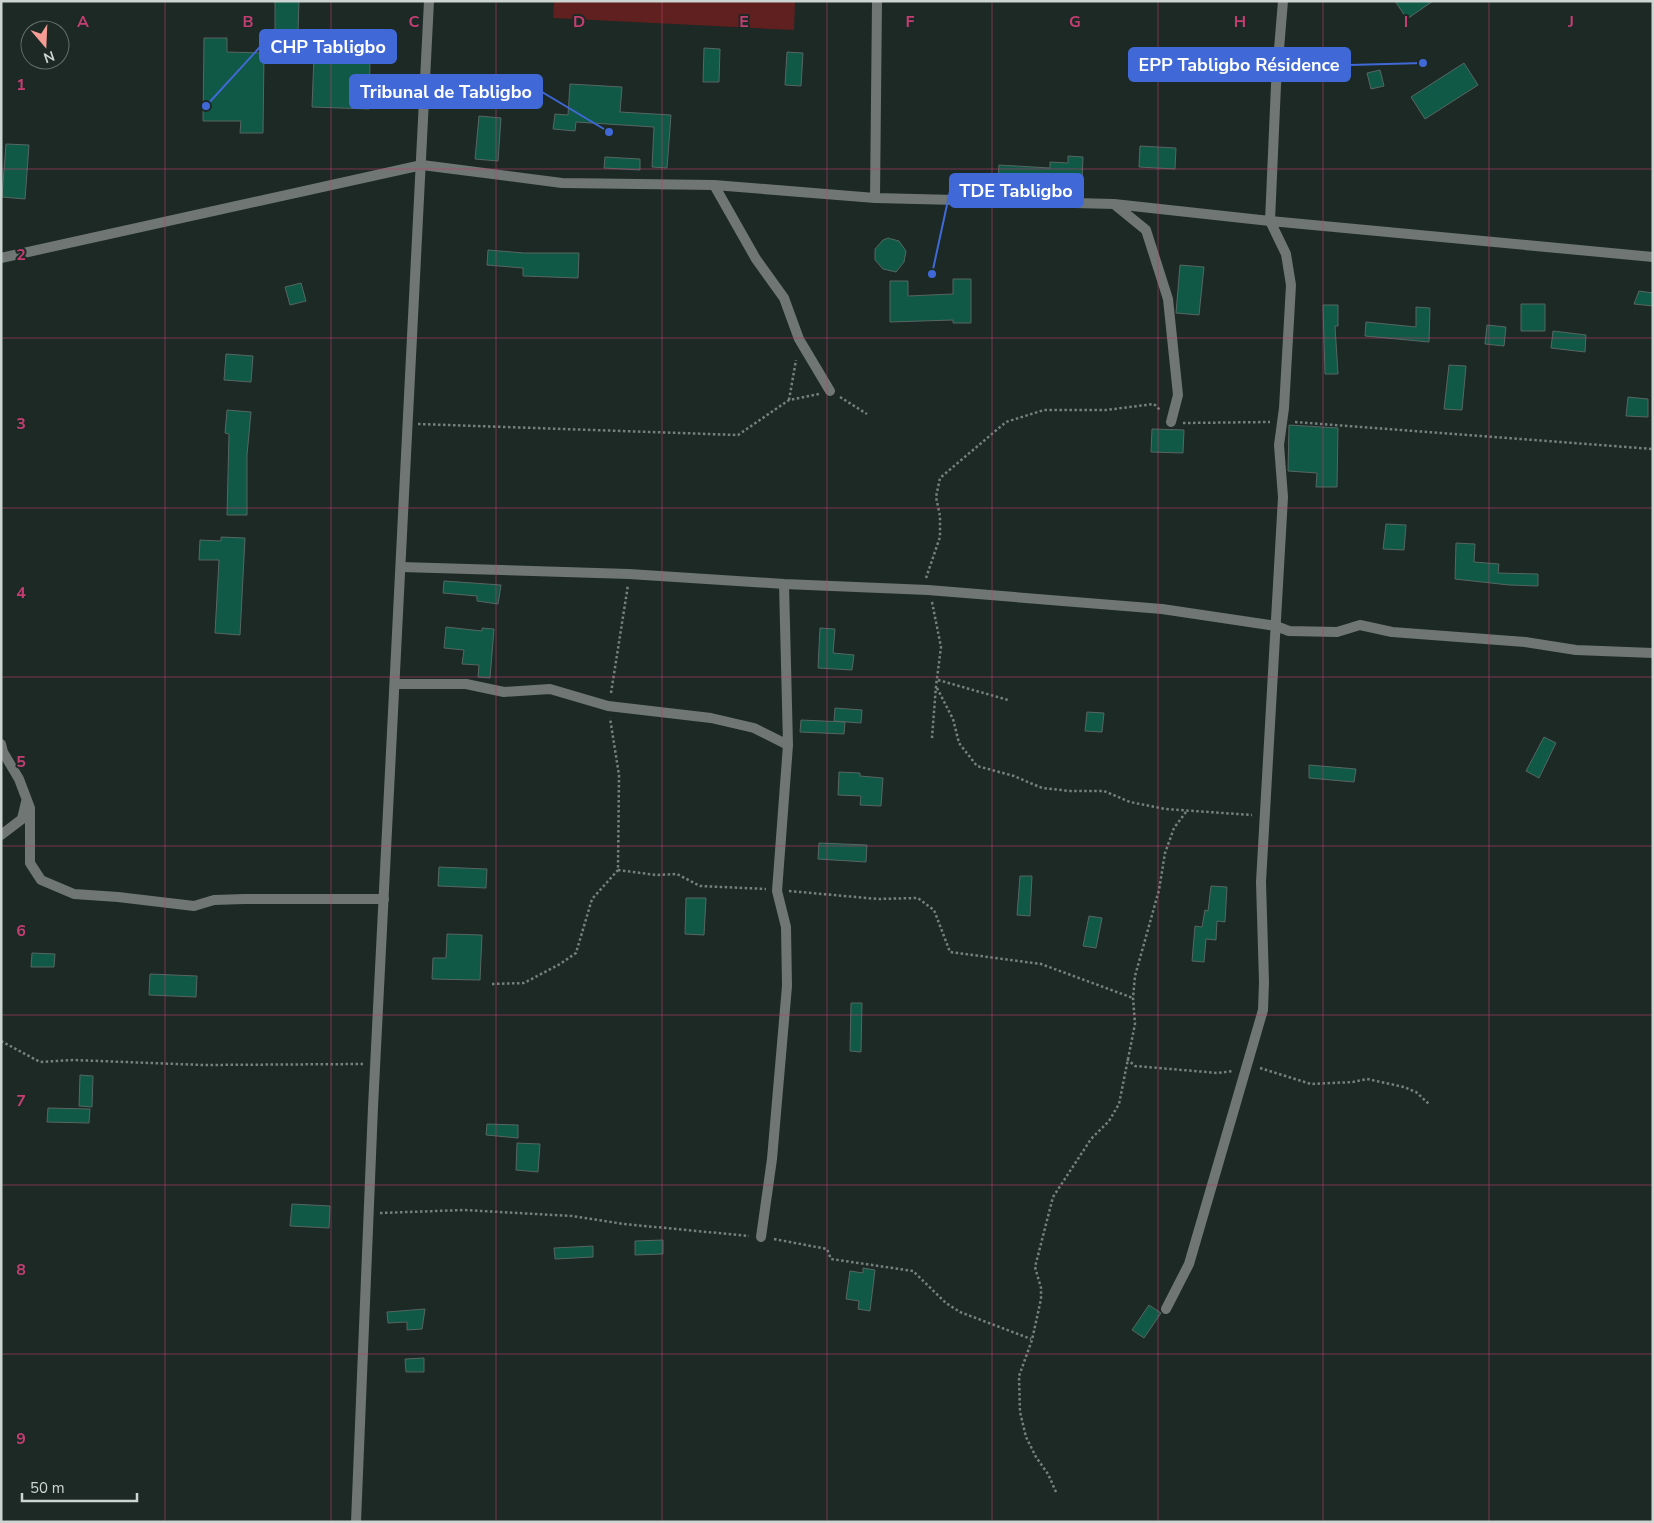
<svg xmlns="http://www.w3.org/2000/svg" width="1654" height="1523" font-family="'Nunito Sans',sans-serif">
  <rect width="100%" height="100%" fill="#1c2925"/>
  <!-- green -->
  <path fill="#5f201f" d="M 554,1 L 795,1 L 794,30 L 553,18 Z"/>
  <!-- building -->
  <path fill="#105947" stroke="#576661" d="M 275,1 L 299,1 L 298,32 L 275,32 Z
    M 1395,1 L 1433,1 L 1407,19 Z
    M 204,38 L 227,38 L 227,52 L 264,53 L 263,133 L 240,133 L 241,121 L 203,121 Z
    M 704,48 L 720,49 L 719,82 L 703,82 Z
    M 787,52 L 803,53 L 801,86 L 785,85 Z
    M 314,55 L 332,55 L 332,59 L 370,60 L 369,109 L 312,107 Z
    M 1464,63 L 1478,85 L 1425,119 L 1411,97 Z
    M 1380,70 L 1384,86 L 1371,89 L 1367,73 Z
    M 570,84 L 622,87 L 620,112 L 671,115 L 667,168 L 652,167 L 654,127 L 576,122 L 575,131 L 553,129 L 555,114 L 568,115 Z
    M 479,116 L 501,118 L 498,161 L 475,159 Z
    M 6,144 L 29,145 L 25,199 L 2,197 Z
    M 1140,146 L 1176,148 L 1175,169 L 1139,167 Z
    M 1068,156 L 1083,157 L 1082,182 L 998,178 L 999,165 L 1050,168 L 1050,162 L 1068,163 Z
    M 605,157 L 640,159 L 640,170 L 604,168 Z
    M 888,238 L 899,241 L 906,251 L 904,262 L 896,272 L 883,269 L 875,260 L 875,249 L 883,240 Z
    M 488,250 L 524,253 L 579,253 L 578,278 L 523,276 L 523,268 L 487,265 Z
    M 1180,265 L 1204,267 L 1199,315 L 1176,313 Z
    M 953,279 L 971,279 L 971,323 L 953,323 L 953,320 L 890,322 L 890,281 L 908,281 L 908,296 L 953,294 Z
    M 301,283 L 306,301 L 290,305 L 285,287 Z
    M 1639,291 L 1653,293 L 1653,306 L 1634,304 Z
    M 1521,304 L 1545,304 L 1545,331 L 1521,331 Z
    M 1323,305 L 1338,305 L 1338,326 L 1335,326 L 1338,374 L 1325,374 Z
    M 1416,307 L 1430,308 L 1429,342 L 1365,336 L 1366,322 L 1416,327 Z
    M 1487,325 L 1506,327 L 1504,346 L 1485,344 Z
    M 1553,331 L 1586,335 L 1585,352 L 1551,348 Z
    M 226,354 L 253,356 L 251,382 L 224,380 Z
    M 1449,365 L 1466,366 L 1462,410 L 1444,409 Z
    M 1628,397 L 1648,399 L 1648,417 L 1626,416 Z
    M 227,410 L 251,412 L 247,455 L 247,515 L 227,515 L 229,434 L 225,433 Z
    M 1289,425 L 1338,428 L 1337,487 L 1316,487 L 1317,473 L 1288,471 Z
    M 1152,429 L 1184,430 L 1183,453 L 1151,452 Z
    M 1386,524 L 1406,525 L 1404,550 L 1383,549 Z
    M 221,537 L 245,538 L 240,635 L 215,633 L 219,560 L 199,560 L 200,540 L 221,541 Z
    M 1456,543 L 1475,544 L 1474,562 L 1499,564 L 1498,573 L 1538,574 L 1538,586 L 1509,585 L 1455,579 Z
    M 444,581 L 501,585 L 498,604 L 477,601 L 477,596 L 443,593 Z
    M 446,627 L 482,631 L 482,628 L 494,629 L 490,678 L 478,677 L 479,665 L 462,664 L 464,650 L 444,648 Z
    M 820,628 L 835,629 L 833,653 L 854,655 L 852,670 L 818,668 Z
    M 835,708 L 862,710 L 861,723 L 834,721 Z
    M 1087,712 L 1104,713 L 1102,732 L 1085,731 Z
    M 801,720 L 845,722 L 844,734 L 800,732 Z
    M 1544,737 L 1556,743 L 1539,778 L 1526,771 Z
    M 1309,765 L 1356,769 L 1354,782 L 1309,778 Z
    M 839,772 L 860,773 L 860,776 L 883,778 L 881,806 L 860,805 L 861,796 L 838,795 Z
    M 819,843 L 867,845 L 866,862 L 818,859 Z
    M 439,867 L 487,869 L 486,888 L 438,886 Z
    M 1020,876 L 1032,876 L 1030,916 L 1017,915 Z
    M 1211,886 L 1227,887 L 1225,922 L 1217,921 L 1216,940 L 1206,939 L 1204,962 L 1192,961 L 1195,926 L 1202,927 L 1205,910 L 1208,911 Z
    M 686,898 L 706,898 L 704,935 L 685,934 Z
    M 1089,916 L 1102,918 L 1096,948 L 1083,946 Z
    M 447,934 L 482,935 L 480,980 L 432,979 L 433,958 L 446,958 Z
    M 32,953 L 55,954 L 54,967 L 31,967 Z
    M 150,974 L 197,976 L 196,997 L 149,995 Z
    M 851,1003 L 862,1003 L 861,1052 L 850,1051 Z
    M 80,1075 L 93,1076 L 92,1107 L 79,1106 Z
    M 48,1108 L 90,1109 L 89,1123 L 47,1122 Z
    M 487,1124 L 518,1125 L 518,1138 L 486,1135 Z
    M 517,1143 L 540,1144 L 538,1172 L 516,1170 Z
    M 292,1204 L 330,1206 L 329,1228 L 290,1226 Z
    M 663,1240 L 663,1254 L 635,1255 L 635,1241 Z
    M 593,1246 L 593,1257 L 555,1259 L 554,1248 Z
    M 863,1268 L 875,1270 L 870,1311 L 858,1309 L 859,1301 L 846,1299 L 850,1271 L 863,1273 Z
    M 1149,1305 L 1161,1313 L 1144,1338 L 1132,1330 Z
    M 425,1309 L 422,1329 L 407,1330 L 407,1322 L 388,1323 L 387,1312 Z
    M 424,1358 L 424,1372 L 406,1372 L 405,1359 Z"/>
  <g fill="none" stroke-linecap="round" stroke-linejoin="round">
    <!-- path -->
    <path stroke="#76817e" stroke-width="2.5" stroke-dasharray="2.5 2.5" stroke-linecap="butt" d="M 840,397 L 867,414
      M 789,400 L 796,360
      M 1295,422 L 1653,449
      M 1183,423 L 1270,422
      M 418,424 L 738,435 L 789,400 L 819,394
      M 926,578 L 940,537 L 940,516 L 936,497 L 940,478 L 1006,422 L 1044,410 L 1106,410 L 1154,404 L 1160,410
      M 932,602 L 941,647 L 936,686 L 932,738
      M 938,680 L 1008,700
      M 937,688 L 953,719 L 959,743 L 977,766 L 1014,776 L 1042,788 L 1070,791 L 1104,791 L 1130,802 L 1165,809 L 1252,815
      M 611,693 L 628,585
      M 618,870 L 656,875 L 677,874 L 700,886 L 766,889
      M 789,891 L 878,899 L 918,898 L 934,910 L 950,952 L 1041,964 L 1133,998
      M 492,984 L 524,983 L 560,964 L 576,953 L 592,899 L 618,870 L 619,775 L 610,718
      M 1,1041 L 40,1062 L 73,1060 L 203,1065 L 364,1064
      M 1127,1059 L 1135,1066 L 1218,1073 L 1233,1071
      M 1260,1068 L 1311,1084 L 1353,1082 L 1367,1079 L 1404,1087 L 1416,1092 L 1430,1105
      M 380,1213 L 464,1210 L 572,1216 L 624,1224 L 749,1236
      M 774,1239 L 827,1249 L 831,1259 L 913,1271 L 946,1303 L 960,1312 L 1031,1339
      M 1056,1492 L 1048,1474 L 1036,1457 L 1026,1437 L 1020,1412 L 1019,1376 L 1032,1340 L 1041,1299 L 1041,1288 L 1035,1267 L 1053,1197 L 1091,1139 L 1109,1121 L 1119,1104 L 1135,1024 L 1133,998 L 1135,976 L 1159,890 L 1165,853 L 1174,828 L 1186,812"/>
    <!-- minor -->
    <path stroke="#6f7673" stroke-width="10" d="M 422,165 L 562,183 L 714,185 L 875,198 L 1114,204 L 1270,221 L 1653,257
      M 714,185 L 756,259 L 784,298 L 799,339 L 830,391
      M 875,198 L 877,1
      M 1114,204 L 1146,230 L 1168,299 L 1178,395 L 1171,422
      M 401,567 L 629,574 L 784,584 L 928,590 L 1162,609 L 1276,626 L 1289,631 L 1337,632 L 1360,625 L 1392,632 L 1525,642 L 1576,650 L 1653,653
      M 395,684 L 466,684 L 504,692 L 550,689 L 608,706 L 711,718 L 754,728 L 788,745
      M 1,744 L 3,752 L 19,779 L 30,808 L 30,863 L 41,880 L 74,894 L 118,897 L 194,906 L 214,900 L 244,899 L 384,899
      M 1,835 L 22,819 L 26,802
      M 761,1237 L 772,1159 L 787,986 L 786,927 L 777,891 L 788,745 L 784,584
      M 1166,1309 L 1189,1264 L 1263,1010 L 1264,982 L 1261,882 L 1283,497 L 1279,445 L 1284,408 L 1291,285 L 1286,254 L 1270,221 L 1276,85 L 1283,1"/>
    <!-- tertiary -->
    <path stroke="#6f7673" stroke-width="10" d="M 1,258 L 422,165
      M 356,1522 L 373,1107 L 429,1"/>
  </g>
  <!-- grid -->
  <path fill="none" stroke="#c43e73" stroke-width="1" stroke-opacity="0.55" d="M 165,1 L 165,1522M 331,1 L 331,1522M 496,1 L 496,1522M 662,1 L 662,1522M 827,1 L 827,1522M 992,1 L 992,1522M 1158,1 L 1158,1522M 1323,1 L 1323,1522M 1489,1 L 1489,1522M 1,169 L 1653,169M 1,338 L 1653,338M 1,508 L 1653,508M 1,677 L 1653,677M 1,846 L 1653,846M 1,1015 L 1653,1015M 1,1185 L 1653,1185M 1,1354 L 1653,1354"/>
  <g font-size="16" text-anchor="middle" font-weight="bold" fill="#c43e73" stroke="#1c2925" stroke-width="4" stroke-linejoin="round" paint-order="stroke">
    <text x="83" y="27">A</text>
    <text x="248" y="27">B</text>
    <text x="414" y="27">C</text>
    <text x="579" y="27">D</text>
    <text x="744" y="27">E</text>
    <text x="910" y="27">F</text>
    <text x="1075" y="27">G</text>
    <text x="1240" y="27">H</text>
    <text x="1406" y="27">I</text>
    <text x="1571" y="27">J</text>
    <text x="21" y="90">1</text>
    <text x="21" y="260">2</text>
    <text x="21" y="429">3</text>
    <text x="21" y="598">4</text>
    <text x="21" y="767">5</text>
    <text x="21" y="936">6</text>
    <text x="21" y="1106">7</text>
    <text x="21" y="1275">8</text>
    <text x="21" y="1444">9</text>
  </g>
  <!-- callouts -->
  <path fill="none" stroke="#4069d7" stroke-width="2" d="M206 106L260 47M1423 63L1350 65M609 132L542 92M932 274L950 191"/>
  <g fill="#4069d7" stroke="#1c2925" stroke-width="2">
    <circle cx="206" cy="106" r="5"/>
    <circle cx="1423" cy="63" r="5"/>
    <circle cx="609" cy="132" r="5"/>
    <circle cx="932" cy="274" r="5"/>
  </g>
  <g fill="#4069d7" stroke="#4069d7" stroke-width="2">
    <rect x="260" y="30" width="136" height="33" rx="5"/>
    <rect x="1129" y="48" width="221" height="33" rx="5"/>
    <rect x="350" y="75" width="192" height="33" rx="5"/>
    <rect x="950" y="174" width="133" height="33" rx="5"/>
  </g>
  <g font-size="18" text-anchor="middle" font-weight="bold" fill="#fff">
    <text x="328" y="53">CHP Tabligbo</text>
    <text x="1239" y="71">EPP Tabligbo Résidence</text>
    <text x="446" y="98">Tribunal de Tabligbo</text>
    <text x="1016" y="197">TDE Tabligbo</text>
  </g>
  <!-- border -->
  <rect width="1654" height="1523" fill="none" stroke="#ccd5d2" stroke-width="5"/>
  <!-- north arrow -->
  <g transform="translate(45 45) rotate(161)"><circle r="24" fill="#1c2925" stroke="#626e6a"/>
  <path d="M0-4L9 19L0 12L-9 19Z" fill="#f59c94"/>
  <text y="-8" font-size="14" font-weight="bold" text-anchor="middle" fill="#ccd5d2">N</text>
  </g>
  <!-- scale -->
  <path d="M22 1493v8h115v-8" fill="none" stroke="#ccd5d2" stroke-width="2.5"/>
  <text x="30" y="1493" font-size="15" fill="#ccd5d2" stroke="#1c2925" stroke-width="4" paint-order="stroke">50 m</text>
</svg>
